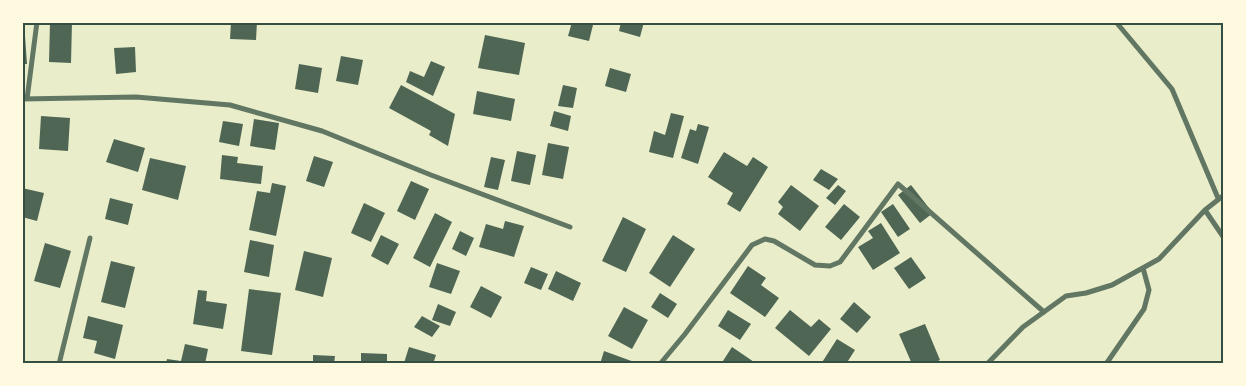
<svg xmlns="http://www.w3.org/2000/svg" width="1246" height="386" font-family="'Fira Sans Condensed',sans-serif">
  <rect width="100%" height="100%" fill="#e9edc9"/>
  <!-- building -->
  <path fill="#4f6655" d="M 50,22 L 72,22 L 71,63 L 49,62 Z
    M 231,22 L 257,22 L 256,40 L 230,39 Z
    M 572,22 L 584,22 L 593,25 L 589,41 L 568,36 Z
    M 621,22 L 644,22 L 640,37 L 619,31 Z
    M 485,35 L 525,43 L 519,75 L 478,68 Z
    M 22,36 L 25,36 L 27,64 L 22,64 Z
    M 135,47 L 136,72 L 116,74 L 114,48 Z
    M 341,56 L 363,60 L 358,85 L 336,81 Z
    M 431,61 L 445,67 L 433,96 L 406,82 L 410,71 L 424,77 Z
    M 299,64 L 322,68 L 318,93 L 295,89 Z
    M 610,68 L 631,74 L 626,92 L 605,86 Z
    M 401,85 L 455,114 L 448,146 L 429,135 L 431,131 L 389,108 Z
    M 563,85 L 577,88 L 573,108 L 558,106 Z
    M 477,91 L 515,99 L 511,121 L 473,114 Z
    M 554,111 L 571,116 L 568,131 L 550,126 Z
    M 671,113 L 684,116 L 673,158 L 649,152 L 654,131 L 665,135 Z
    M 41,116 L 70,118 L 68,151 L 39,149 Z
    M 254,119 L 279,123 L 275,150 L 250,146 Z
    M 223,121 L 243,124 L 239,146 L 219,142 Z
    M 698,124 L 709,127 L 698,164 L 681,158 L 690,129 L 696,131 Z
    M 114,139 L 145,148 L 138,172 L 106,162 Z
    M 548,143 L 569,147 L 563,179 L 542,175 Z
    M 517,151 L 536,155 L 530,185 L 511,181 Z
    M 724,152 L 747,166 L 753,157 L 768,167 L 740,212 L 727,204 L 733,193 L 708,177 Z
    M 222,155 L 238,157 L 237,163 L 263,166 L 261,184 L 220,179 Z
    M 314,156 L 333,162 L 324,187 L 306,181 Z
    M 491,157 L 505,160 L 498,190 L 484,187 Z
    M 150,158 L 186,166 L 178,200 L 142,190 Z
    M 821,169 L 838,179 L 829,190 L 813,180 Z
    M 411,181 L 429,189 L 415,220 L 397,211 Z
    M 272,183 L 286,186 L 276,236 L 249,230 L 257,191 L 270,193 Z
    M 791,185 L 819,206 L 800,231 L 778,214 L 783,207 L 778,202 Z
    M 838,185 L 846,191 L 835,205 L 826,198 Z
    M 911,185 L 933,213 L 920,223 L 898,195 Z
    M 22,188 L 44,193 L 37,221 L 22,217 Z
    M 110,198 L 133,204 L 128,225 L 105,219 Z
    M 364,203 L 385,213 L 371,242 L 351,233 Z
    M 844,204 L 860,217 L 841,240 L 825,227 Z
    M 893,204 L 910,229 L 898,237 L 881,212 Z
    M 435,213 L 452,222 L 430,267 L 413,258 Z
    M 623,217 L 646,229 L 626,272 L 602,261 Z
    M 505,221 L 524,226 L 514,257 L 479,247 L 486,224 L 503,229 Z
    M 881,223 L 900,253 L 873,270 L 858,247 L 873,238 L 868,231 Z
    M 460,231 L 474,238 L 466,256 L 452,249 Z
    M 381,235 L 399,244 L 388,265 L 371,256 Z
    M 673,235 L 695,249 L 670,287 L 649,273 Z
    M 250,240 L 274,245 L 269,277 L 244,272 Z
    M 45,243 L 71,251 L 60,288 L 34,281 Z
    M 304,251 L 332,258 L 323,297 L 295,290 Z
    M 911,257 L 926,278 L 909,289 L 894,268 Z
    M 111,261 L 135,267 L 125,308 L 101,302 Z
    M 437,263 L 460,271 L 451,294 L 429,287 Z
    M 748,266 L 766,278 L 761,285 L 779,298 L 765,317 L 730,293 Z
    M 531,267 L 548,274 L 541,290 L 524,283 Z
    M 556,271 L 581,283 L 573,301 L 548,289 Z
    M 481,286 L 502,297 L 491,318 L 470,307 Z
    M 249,289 L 281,293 L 272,355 L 241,351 Z
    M 198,290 L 207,291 L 206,301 L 227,304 L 223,329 L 193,324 Z
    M 660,293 L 677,304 L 668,318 L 651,307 Z
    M 854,302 L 871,317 L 857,333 L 840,319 Z
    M 438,304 L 456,312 L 450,326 L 432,320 Z
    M 624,307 L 648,320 L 632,349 L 608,336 Z
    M 728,310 L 751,324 L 740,340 L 718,326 Z
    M 790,310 L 811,327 L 819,319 L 831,329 L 809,356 L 775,328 Z
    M 88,316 L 123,325 L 115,359 L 94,353 L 97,341 L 83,338 Z
    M 422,316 L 440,326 L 432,337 L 414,327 Z
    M 925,324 L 940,360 L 932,364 L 912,364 L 899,334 Z
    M 837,339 L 855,350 L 846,364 L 821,364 Z
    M 185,344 L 208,349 L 205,364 L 166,364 L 167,359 L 181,361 Z
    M 409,347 L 436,355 L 433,364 L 404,363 Z
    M 732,347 L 757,364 L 721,364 Z
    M 604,351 L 637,363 L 637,364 L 600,364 Z
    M 361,353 L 387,354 L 387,364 L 361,364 Z
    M 313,355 L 335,356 L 334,364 L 313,364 Z"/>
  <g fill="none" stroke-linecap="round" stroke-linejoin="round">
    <!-- minor -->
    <path stroke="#617663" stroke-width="5" d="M 1116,22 L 1172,89 L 1218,198
      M 22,99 L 136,97 L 230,105 L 322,131 L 431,175 L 570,227
      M 27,99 L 37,22
      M 1205,210 L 1224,238
      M 59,364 L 90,238
      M 660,364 L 685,334 L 752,245 L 765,239 L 774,241 L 815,265 L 830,266 L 840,262 L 898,184 L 1044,312
      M 987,364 L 1023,327 L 1066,296 L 1086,293 L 1112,285 L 1159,259 L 1205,210 L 1224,195
      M 1106,364 L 1144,309 L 1149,290 L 1143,268"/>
  </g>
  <!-- border -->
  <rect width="1246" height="386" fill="none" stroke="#fefae0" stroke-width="48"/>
  <rect x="24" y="24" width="1198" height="338" fill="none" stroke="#344e41" stroke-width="2"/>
</svg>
